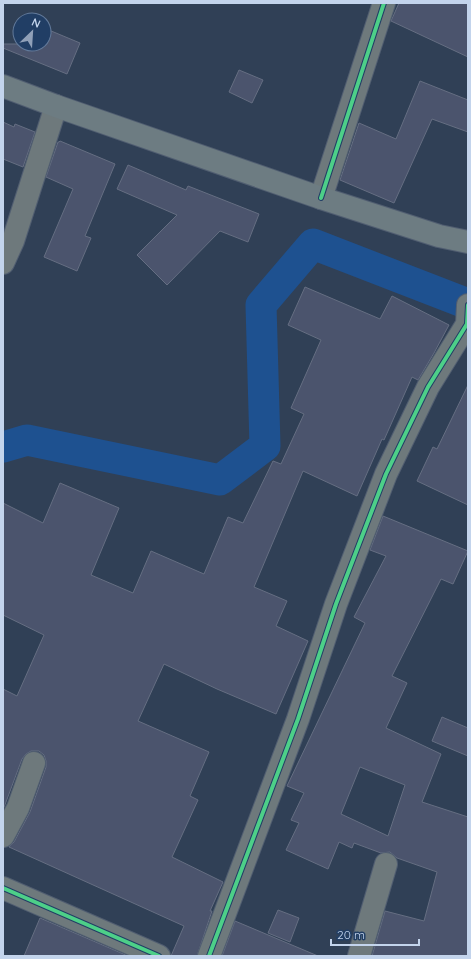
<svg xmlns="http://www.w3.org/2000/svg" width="471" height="959" font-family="Quicksand,sans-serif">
  <rect width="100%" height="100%" fill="#304056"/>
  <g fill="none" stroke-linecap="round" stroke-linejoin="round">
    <!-- canal -->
    <path stroke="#1e5190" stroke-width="31" d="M 3,447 L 27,440 L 220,480 L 265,446 L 261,305 L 313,244 L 468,304"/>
  </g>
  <!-- building -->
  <path fill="#4b546d" stroke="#656e82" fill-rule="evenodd" d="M 399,3 L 468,3 L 468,57 L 391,21 Z
    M 44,28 L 80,43 L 67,74 L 3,48 L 3,44 L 44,44 Z
    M 239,70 L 263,80 L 252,103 L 229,92 Z
    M 420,81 L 468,100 L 468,132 L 432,119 L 394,203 L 340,180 L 359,123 L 396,139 Z
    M 3,122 L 14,127 L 15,124 L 35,132 L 23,167 L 3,159 Z
    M 60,141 L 115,164 L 85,236 L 91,238 L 77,271 L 44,257 L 73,189 L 46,177 L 58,142 L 59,142 Z
    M 128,165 L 186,190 L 188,186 L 259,214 L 248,242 L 220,231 L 167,285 L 137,255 L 177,215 L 117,189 Z
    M 305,287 L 380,319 L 392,296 L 449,325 L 434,353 L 418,380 L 412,377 L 384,440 L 382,439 L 357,496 L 303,471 L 254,587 L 287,601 L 276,626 L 308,641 L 276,714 L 217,689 L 164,664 L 138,721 L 209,752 L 190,796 L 198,800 L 172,857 L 223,882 L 210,911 L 212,911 L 197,956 L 171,956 L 184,926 L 9,847 L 14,842 L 30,812 L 46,767 L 46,761 L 44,755 L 39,751 L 31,751 L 26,754 L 22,759 L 3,810 L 3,689 L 17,696 L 44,635 L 3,615 L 3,503 L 43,523 L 60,483 L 119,508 L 91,575 L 133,593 L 151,551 L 204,574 L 228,517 L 243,523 L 273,461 L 281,464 L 304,414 L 291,408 L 321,340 L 288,325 Z
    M 468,385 L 468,505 L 417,481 L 433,447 L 437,449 Z
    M 383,516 L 468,551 L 453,584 L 441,579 L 392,676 L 407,683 L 386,728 L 441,754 L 422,802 L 468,817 L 468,956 L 372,956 L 385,911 L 424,921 L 437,872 L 397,858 L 390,852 L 381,853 L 354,843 L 352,848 L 339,842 L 328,869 L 286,850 L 299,823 L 291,820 L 304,793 L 287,786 L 365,623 L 354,617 L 386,556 L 370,550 ZM 360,767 L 405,785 L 388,836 L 341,814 Z
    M 442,717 L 468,728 L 468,756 L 432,741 Z
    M 278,910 L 299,918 L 290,942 L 268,933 Z
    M 40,918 L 128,956 L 24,956 Z
    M 235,921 L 318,956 L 222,956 Z"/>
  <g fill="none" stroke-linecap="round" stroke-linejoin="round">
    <defs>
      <path id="street" d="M 321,198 L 384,3
        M 3,263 L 13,241 L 56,106
        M 3,836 L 18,808 L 34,763
        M 3,888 L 159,956
        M 209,956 L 298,719 L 336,604 L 386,474 L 428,387 L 467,324 L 468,305
        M 359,956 L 386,864"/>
      <path id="secondary" d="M 3,86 L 56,106 L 321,198 L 439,236 L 468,242"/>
    </defs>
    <!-- street casing -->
    <use href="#street" stroke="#515e71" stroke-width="24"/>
    <!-- secondary casing -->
    <use href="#secondary" stroke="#515e71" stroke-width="24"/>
    <!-- street -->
    <use href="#street" stroke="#6e797c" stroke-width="22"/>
    <!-- secondary -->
    <use href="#secondary" stroke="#6d7c82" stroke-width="22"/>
    <defs>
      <path id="cycleway" d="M 321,198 L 384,3
        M 3,888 L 159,956
        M 209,956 L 298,719 L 336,604 L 386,474 L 428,387 L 467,324 L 468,305"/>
    </defs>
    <!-- cycleway casing -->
    <use href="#cycleway" stroke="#213e65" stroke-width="6"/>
    <!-- cycleway -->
    <use href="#cycleway" stroke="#4dcf88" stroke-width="4"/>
  </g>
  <!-- border -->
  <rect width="471" height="959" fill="none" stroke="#c3d4ec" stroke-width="8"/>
  <!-- north arrow -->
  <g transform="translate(32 32) rotate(25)"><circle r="19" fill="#213e65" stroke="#627a9b"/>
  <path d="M0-3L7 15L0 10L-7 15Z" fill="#90a0b8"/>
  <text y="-6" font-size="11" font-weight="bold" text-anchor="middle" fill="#c3d4ec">N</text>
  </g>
  <!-- scale -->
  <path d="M331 939v6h88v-6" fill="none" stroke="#c3d4ec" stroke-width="2"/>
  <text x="337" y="939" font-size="12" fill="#c3d4ec" stroke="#213e65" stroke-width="3" paint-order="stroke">20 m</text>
</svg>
